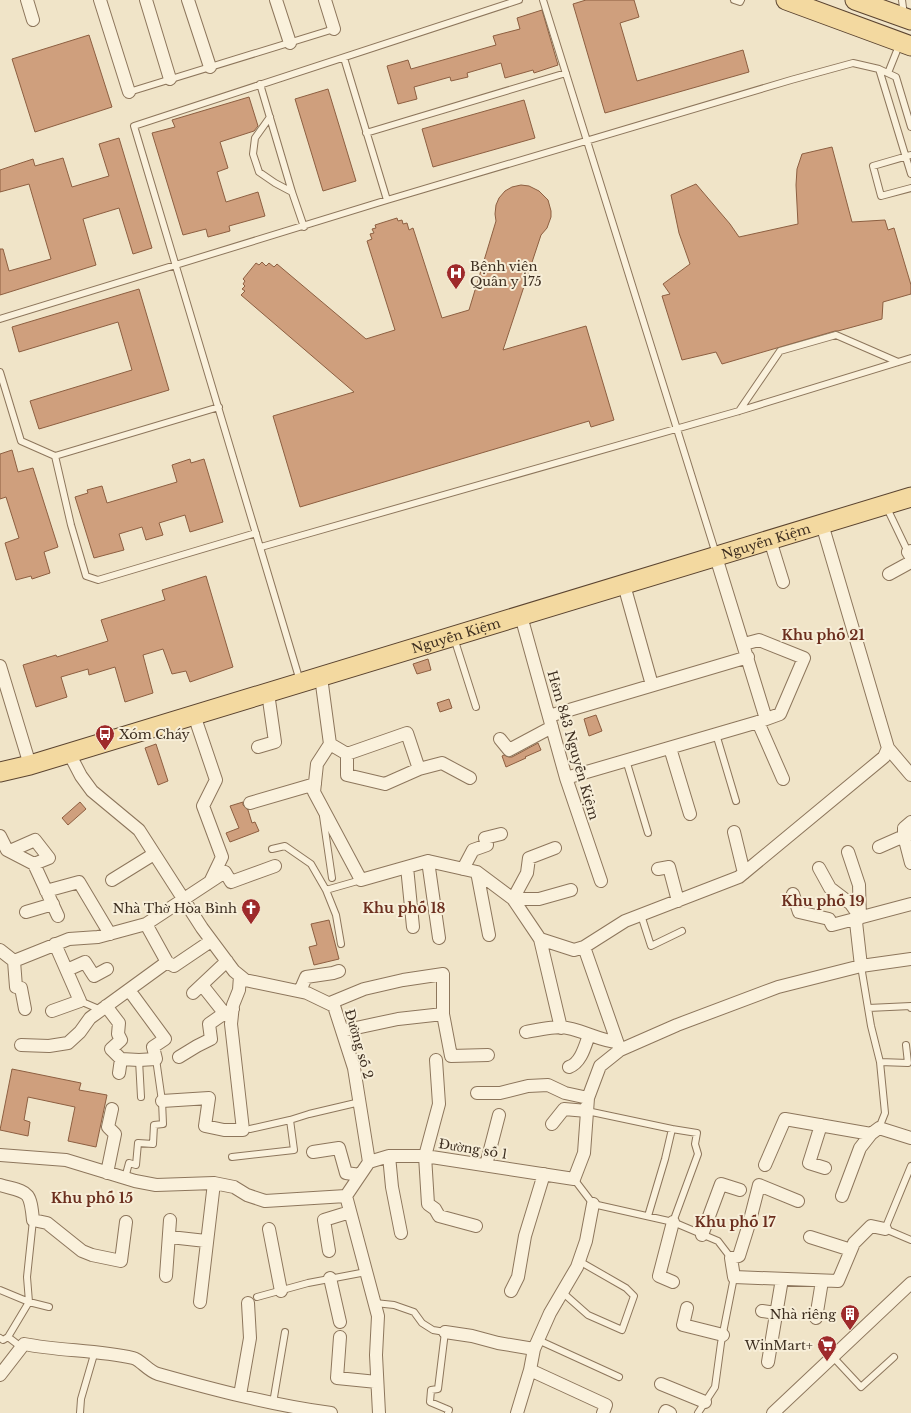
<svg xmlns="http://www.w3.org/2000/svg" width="911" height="1413" font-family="'Libre Baskerville',serif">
  <rect width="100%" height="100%" fill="#f0e4c8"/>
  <!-- building -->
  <path fill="#cf9f7d" stroke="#8d5f41" d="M 586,0 L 634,0 L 639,17 L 620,23 L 637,81 L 743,50 L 749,72 L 605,113 L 573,4 Z
    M 542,10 L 558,65 L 534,73 L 533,70 L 505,78 L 501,63 L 467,73 L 468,77 L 451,81 L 450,77 L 414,87 L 417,99 L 398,104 L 387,66 L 408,60 L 411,69 L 496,45 L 493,36 L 520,29 L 517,18 Z
    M 89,35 L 112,107 L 35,132 L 12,59 Z
    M 328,89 L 356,181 L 323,191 L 295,99 Z
    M 249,97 L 258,126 L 254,131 L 220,142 L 228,168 L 217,172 L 226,202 L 258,192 L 265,216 L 229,226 L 230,231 L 208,237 L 206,229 L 183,235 L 152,133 L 175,127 L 172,120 Z
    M 524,100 L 535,138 L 433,167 L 422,129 Z
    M 119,138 L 152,248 L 133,254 L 119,208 L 83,219 L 96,265 L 0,295 L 0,249 L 3,249 L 9,271 L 51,259 L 29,184 L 0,192 L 0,170 L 33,159 L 35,166 L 63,158 L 72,187 L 109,176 L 99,144 Z
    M 832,147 L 852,222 L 885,220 L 888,230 L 894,228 L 911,285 L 911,294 L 883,302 L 882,319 L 838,331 L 835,331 L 722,364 L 716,352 L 682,360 L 662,296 L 670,294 L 663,284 L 690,264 L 679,233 L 671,195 L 696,184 L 730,224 L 739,237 L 798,224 L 796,185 L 797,169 L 802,154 Z
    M 521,185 L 529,186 L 539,191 L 548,200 L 551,211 L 551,217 L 547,228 L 541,235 L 503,350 L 586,326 L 614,420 L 591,427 L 589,421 L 300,507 L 273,416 L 354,392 L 241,295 L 245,291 L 242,289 L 245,286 L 243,284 L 245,281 L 243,279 L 256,263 L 259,265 L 262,262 L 266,266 L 269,263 L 274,267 L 277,264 L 366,339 L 395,330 L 367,241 L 372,239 L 370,234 L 374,233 L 372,229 L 376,228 L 375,225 L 397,218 L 398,221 L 402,220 L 403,224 L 407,223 L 409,230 L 413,228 L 442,318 L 469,310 L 496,221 L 495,214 L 496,205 L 499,198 L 505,191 L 512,187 Z
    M 139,289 L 169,390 L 39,429 L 30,401 L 132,370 L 118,322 L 19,352 L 12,327 Z
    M 12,450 L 18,472 L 33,468 L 58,547 L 44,552 L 50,573 L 32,579 L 31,576 L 16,580 L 5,543 L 19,538 L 6,497 L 0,499 L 0,454 Z
    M 190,459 L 191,463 L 204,459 L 223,522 L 190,532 L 185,515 L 159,523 L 163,535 L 146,540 L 142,527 L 119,534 L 124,550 L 94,558 L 75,497 L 88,493 L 87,490 L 102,486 L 107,503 L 177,482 L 172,465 Z
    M 206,576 L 233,667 L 190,682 L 186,671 L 172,674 L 163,649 L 143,655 L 153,693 L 125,702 L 115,667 L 89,675 L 88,669 L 61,677 L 67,697 L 36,707 L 23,665 L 56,655 L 57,657 L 108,641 L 101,620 L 165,600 L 162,590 Z
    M 428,659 L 431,670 L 417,674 L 413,664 Z
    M 449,699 L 452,708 L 440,712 L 437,703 Z
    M 596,715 L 602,731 L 589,736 L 584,719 Z
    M 538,743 L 541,750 L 525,757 L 526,758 L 506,767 L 502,756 L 504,755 L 509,757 L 512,757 Z
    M 156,744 L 168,781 L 158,785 L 145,748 Z
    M 80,802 L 86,809 L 68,825 L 62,818 Z
    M 243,802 L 243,805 L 248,810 L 252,823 L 255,822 L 259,831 L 230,842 L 226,833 L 239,828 L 230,806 Z
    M 329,920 L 339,959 L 314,965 L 309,947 L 317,945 L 311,924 Z
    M 12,1069 L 81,1083 L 79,1090 L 107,1095 L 96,1147 L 68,1141 L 75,1107 L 28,1097 L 24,1120 L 30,1122 L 28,1136 L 0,1130 Z"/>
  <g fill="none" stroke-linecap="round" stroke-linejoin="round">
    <defs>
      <path id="service" d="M 543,0 L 716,554
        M 734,0 L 740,2 L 741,0
        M 902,0 L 904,15
        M 344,58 L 387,200
        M 879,69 L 896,77 L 911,127
        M 888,73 L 900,43
        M 260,84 L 292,192 L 304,227
        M 129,92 L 334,29
        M 270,117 L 255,138 L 253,154 L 259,172 L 275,183 L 292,192
        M 366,133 L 566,73
        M 911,155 L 873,166 L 881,196 L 911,188
        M 0,319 L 387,200 L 791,80 L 853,63 L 879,69 L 911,174
        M 0,372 L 21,441 L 55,456 L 219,407
        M 739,411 L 780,351 L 836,335 L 898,362
        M 55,456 L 71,525 L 86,576 L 98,580 L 256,533
        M 886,506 L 908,552
        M 261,547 L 739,411 L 911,358
        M 454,638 L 476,707
        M 300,681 L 134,126 L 519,0
        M 716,734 L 736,801
        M 626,760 L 648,833
        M 323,816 L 332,878
        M 272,849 L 285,846 L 311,864 L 326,890 L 361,880
        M 326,890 L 336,915 L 341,944
        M 641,915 L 651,946 L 682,931
        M 861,966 L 871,1026 L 880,1062 L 885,1113 L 879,1128
        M 80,1001 L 101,1010
        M 868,1008 L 911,1006 L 911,1008
        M 139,1060 L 141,1097
        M 880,1062 L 908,1063 L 906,1045
        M 587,1111 L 672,1129 L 697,1133 L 695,1144 L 698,1154 L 673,1222
        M 250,1129 L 290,1120 L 309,1114 L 360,1102
        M 232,1157 L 294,1150 L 290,1120
        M 911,1166 L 885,1229 L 911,1240
        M 125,1178 L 129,1163 L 136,1165 L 138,1143 L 153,1144 L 154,1125 L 163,1124 L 162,1101 L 156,1059
        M 574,1179 L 593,1204 L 673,1222 L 718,1241 L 731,1258
        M 648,1216 L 665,1159 L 672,1129
        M 0,1290 L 29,1302 L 49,1307
        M 562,1292 L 588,1315 L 622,1330 L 634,1296 L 626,1288 L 579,1261
        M 257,1297 L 308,1283 L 366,1272
        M 375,1303 L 394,1305 L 414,1312 L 422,1323 L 433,1330 L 445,1332 L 438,1389 L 431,1390 L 430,1402 L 449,1410 L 448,1413
        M 8,1337 L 29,1302 L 27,1277 L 33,1220
        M 0,1338 L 3,1340 L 8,1337 L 21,1347
        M 538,1340 L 619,1377
        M 833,1357 L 861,1387 L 894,1357
        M 273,1403 L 285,1332
        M 80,1413 L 81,1399 L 95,1351
        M 698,1413 L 715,1387 L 721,1343 L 734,1277"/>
      <path id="minor" d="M 27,0 L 33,20
        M 100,0 L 129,92
        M 146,0 L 170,79
        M 188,0 L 210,67
        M 276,0 L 290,43
        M 325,0 L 334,29
        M 770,540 L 783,582
        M 911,551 L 908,552 L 911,557
        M 716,557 L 766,719
        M 889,574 L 911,562
        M 624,585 L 652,685
        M 521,616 L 566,778 L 601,881
        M 744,644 L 759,640 L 804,658 L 780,714 L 758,722 L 783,779
        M 0,666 L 30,765
        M 321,677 L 330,744 L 317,764 L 314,792 L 361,880 L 428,861 L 477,872 L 513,899 L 540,939 L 574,950 L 584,947 L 620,1050 L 600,1066 L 588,1098 L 584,1153 L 574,1179 L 425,1156 L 389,1156 L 369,1162
        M 194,715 L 216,780 L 203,806 L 222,857 L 211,880
        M 549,716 L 748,657
        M 500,739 L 509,750 L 552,727
        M 330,744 L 347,754 L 407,733 L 419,769 L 442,763 L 470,778
        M 258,747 L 275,742 L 268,693
        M 670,748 L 690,814
        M 888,748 L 911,775
        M 69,753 L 81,776 L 92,791 L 139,830 L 202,928 L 234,971 L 245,980 L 307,993 L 334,1006 L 354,1068 L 369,1162 L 346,1196 L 378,1316 L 376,1355 L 379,1413
        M 347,754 L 347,775 L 385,784 L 419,769
        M 566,778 L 758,722
        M 250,803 L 315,784
        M 911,822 L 904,828 L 904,836 L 911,863
        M 734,832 L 744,873
        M 0,836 L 7,850 L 34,864 L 58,916
        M 879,847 L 904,836 L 911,834
        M 555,848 L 529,858 L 527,873 L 513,899 L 539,899 L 571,890
        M 10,851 L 35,840 L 49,858 L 34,864
        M 848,852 L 859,885 L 860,917 L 856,922 L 861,966
        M 428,861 L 439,938
        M 407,867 L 413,927
        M 819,868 L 830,888 L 851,904 L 860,917
        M 463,869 L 473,850 L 487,845 L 485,838 L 501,834
        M 658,869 L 669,867 L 678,901
        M 477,872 L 489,935
        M 112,880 L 154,854
        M 46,891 L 79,882 L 110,934
        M 793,894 L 799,912 L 829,919 L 832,925 L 911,904
        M 26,912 L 53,904
        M 146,924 L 167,962
        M 540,939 L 561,1028
        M 584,947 L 625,921 L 739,877 L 884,757 L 888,748 L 822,524
        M 0,950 L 14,961 L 69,939 L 98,937 L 146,924 L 225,872 L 231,882 L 275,866
        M 14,961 L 16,987 L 21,988 L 25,1009
        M 67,970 L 85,962 L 94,976 L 107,969
        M 202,985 L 225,1014
        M 300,991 L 306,977 L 333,973 L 339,971
        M 193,993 L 227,961
        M 330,1003 L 364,989 L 403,980 L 443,974 L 443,1014 L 451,1056 L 488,1055
        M 106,1006 L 119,1023 L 118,1034 L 121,1040 L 111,1049 L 121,1059 L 119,1073
        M 52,1011 L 80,1001 L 55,944
        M 342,1031 L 398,1019 L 443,1014
        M 526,1032 C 541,1029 557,1025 572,1029 C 588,1033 602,1041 617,1042
        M 21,1045 L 49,1046 L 68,1043 L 80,1032 L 90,1018 L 167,962 L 174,966 L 211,941
        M 620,1050 L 677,1025 L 778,987 L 861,966 L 911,959
        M 179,1057 L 197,1046 L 211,1039 L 209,1024 L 219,1017 L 233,1009
        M 121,1059 L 139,1060 L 156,1059 L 153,1047 L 165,1039 L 129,990
        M 436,1060 L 439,1104 L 425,1156 L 428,1204 L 435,1209 L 439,1216 L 476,1226
        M 569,1067 C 581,1063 585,1046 589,1035
        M 477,1093 L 500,1093 L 528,1086 L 548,1085 L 565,1093 L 588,1098
        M 162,1101 L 209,1098 L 205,1126 L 224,1130 L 243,1130 L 231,1024 L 233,1005 L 239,990 L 240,976
        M 552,1124 L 564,1109 L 587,1111
        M 821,1125 L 809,1163 L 825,1168
        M 313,1152 L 339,1148 L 346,1173 L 360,1175
        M 0,1155 L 66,1160 L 135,1181 L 156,1185 L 214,1183 L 234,1187 L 247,1195 L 265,1201 L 346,1196
        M 389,1156 L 392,1187 L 401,1233
        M 486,1165 L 499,1115
        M 765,1165 L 785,1119 L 871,1134 L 879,1128 L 911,1138
        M 107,1173 L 115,1134 L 108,1127 L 112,1109
        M 0,1185 C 28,1193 30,1189 33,1220 L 47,1223 L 82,1251 L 92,1255 L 121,1261 L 126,1222
        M 842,1196 L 860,1148 L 871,1134
        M 798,1201 L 759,1185 L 749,1224 L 739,1256 L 731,1258 L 734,1277 L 838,1281 L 854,1243 L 871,1226 L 885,1229
        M 673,1222 L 659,1276 L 673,1282
        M 269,1229 L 281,1291
        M 702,1235 L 721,1184 L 740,1190
        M 170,1237 L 206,1241
        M 810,1237 L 851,1250
        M 329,1251 L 324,1220 L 350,1212
        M 166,1276 L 170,1220
        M 330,1278 L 340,1322
        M 511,1291 L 518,1277 L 525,1236 L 544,1174
        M 200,1302 L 214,1183
        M 687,1308 L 683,1325 L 723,1335
        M 762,1311 L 776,1313
        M 816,1318 L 822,1281
        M 445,1332 L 472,1336 L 498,1343 L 534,1349 L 530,1370 L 606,1405 L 603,1413
        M 340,1337 L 337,1378 L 377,1382
        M 534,1349 L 550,1313 L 577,1267 L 586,1241 L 593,1204
        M 768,1362 L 782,1279
        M 0,1375 L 24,1344 C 60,1351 97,1350 133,1358 C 141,1360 148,1371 158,1374 C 215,1390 272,1405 331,1413
        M 661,1384 L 705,1402
        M 240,1395 L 250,1338 L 248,1303
        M 517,1413 L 530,1370
        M 665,1413 L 666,1411 L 670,1413
        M 773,1413 L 911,1283"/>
      <g id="primary">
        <path d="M 786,0 L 911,46"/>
        <path d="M 855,0 L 911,20"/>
        <path id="s1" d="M 0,772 L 30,765 L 911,497"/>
      </g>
    </defs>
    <!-- service casing -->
    <use href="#service" stroke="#8d765c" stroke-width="8"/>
    <!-- minor casing -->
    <use href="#minor" stroke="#8d765c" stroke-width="14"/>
    <!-- primary casing -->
    <use href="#primary" stroke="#5b4430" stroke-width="21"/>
    <!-- service -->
    <use href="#service" stroke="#faf1dc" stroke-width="6"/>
    <!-- minor -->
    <use href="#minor" stroke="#faf1dc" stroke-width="12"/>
    <!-- primary -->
    <use href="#primary" stroke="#f3d9a0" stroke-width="19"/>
  </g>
  <!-- icons -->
  <defs>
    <symbol id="hospital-pin" viewBox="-11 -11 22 30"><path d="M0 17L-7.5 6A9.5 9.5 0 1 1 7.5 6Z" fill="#9e2a2b" stroke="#f7eed8"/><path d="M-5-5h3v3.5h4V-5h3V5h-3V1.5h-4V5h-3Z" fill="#fff"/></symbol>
    <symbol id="bus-pin" viewBox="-11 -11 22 30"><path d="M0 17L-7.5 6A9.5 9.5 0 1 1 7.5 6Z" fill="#9e2a2b" stroke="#f7eed8"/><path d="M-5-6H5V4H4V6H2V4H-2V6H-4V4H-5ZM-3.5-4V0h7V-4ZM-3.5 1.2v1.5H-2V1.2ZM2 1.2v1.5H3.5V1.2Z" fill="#fff"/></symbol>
    <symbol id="church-pin" viewBox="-11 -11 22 30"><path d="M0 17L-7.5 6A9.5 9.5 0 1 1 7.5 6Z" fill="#9e2a2b" stroke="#f7eed8"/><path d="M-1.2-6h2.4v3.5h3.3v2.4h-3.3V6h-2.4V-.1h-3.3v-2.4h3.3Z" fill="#fff"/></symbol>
    <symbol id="building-pin" viewBox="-11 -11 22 30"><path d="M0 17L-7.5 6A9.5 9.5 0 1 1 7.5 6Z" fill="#9e2a2b" stroke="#f7eed8"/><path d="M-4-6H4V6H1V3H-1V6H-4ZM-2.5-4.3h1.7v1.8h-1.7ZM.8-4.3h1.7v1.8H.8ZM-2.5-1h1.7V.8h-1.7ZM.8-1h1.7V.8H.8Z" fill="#fff"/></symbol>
    <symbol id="supermarket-pin" viewBox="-11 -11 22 30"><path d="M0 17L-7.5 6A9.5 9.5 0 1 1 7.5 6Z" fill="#9e2a2b" stroke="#f7eed8"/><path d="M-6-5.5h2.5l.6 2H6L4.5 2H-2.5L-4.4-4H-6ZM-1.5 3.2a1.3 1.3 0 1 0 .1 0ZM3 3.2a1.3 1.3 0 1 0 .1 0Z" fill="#fff"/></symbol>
  </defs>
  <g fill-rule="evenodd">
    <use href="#hospital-pin" x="445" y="262" width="22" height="30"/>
    <use href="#bus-pin" x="94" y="723" width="22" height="30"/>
    <use href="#church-pin" x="240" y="897" width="22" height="30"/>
    <use href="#building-pin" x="839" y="1303" width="22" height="30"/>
    <use href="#supermarket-pin" x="816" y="1334" width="22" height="30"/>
  </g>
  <g text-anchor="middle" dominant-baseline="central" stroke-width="4" stroke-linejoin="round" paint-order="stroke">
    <!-- poi labels -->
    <g font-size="13" fill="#3d2e20" stroke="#f7eed8" text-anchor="end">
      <text x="470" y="266" text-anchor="start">Bệnh viện<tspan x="470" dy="15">Quân y 175</tspan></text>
      <text x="119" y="734" text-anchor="start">Xóm Cháy</text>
      <text x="237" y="908">Nhà Thờ Hòa Bình</text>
      <text x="836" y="1314">Nhà riêng</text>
      <text x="813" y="1345">WinMart+</text>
    </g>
    <!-- street labels -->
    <g font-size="13" fill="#3d2e20" stroke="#f7eed8">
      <text stroke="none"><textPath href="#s1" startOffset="800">Nguyễn Kiệm</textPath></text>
      <text stroke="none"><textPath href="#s1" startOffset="476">Nguyễn Kiệm</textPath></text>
      <text transform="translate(573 745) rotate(74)">Hẻm 843 Nguyễn Kiệm</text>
      <text transform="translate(359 1044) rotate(74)">Đường số 2</text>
      <text transform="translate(473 1149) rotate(9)">Đường số 1</text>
    </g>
    <!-- neighbourhood labels -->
    <g font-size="14" font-weight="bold" fill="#6b2e1e" stroke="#f7eed8">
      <text x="823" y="635">Khu phố 21</text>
      <text x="823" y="901">Khu phố 19</text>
      <text x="404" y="908">Khu phố 18</text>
      <text x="92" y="1198">Khu phố 15</text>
      <text x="735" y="1222">Khu phố 17</text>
    </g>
  </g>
</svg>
